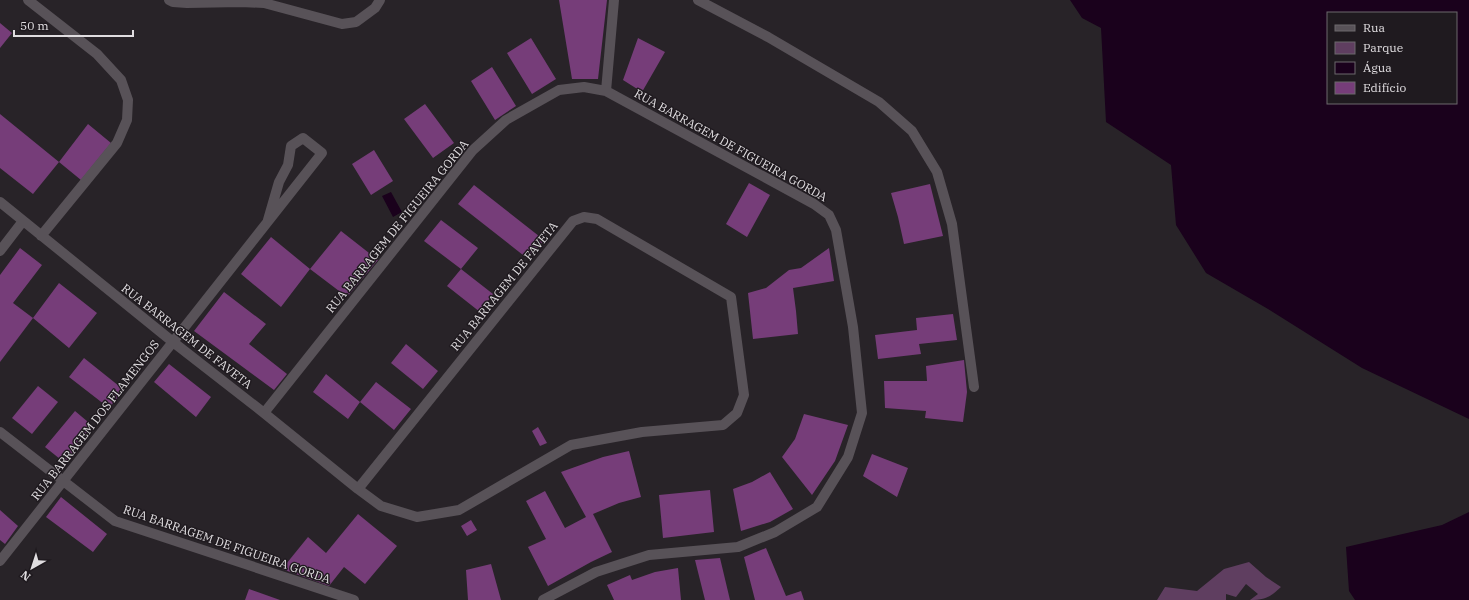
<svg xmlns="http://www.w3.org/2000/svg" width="1469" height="600" font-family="'IBM Plex Serif',serif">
  <rect width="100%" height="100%" fill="#282328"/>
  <!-- green -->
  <path fill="#5f3e60" d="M 1249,562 L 1266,577 L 1281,587 C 1270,597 1266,600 1250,600 L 1258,594 L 1246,584 L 1236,597 L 1226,594 L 1226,600 L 1157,600 L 1165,587 L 1197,591 L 1224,569 Z"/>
  <!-- water -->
  <path fill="#1a011c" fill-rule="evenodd" d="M 1070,0 L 1469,0 L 1469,419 L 1362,368 L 1268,309 L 1206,273 L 1176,225 L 1171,165 L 1106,122 L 1101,28 L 1082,18 ZM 1328,13 L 1456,13 L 1456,103 L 1328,103 Z
    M 391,192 L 402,212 L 393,217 L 382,196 Z
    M 1469,512 L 1469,600 L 1355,600 L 1349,591 L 1346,547 L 1442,525 Z"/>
  <!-- building -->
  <path fill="#763d79" d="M 559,0 L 607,0 L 598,79 L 572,79 Z
    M 0,23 L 12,33 L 0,48 Z
    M 531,38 L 556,79 L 532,94 L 507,53 Z
    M 638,38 L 665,52 L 642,92 L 623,80 Z
    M 492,67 L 516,106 L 495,120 L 471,81 Z
    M 425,104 L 454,143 L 433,158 L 404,119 Z
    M 0,114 L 59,162 L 88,124 L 111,143 L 81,180 L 59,162 L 33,194 L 0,168 Z
    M 374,150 L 393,181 L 371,195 L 352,164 Z
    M 749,183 L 770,195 L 747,237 L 726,224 Z
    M 930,184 L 943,236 L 904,244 L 898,217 L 891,193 Z
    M 474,185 L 544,240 L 528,259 L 458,204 Z
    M 441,220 L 478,248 L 461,269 L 424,241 Z
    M 341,231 L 378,260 L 347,297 L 310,269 L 281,307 L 241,274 L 271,237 L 310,269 Z
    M 20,248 L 42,265 L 13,303 L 33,318 L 0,362 L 0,275 Z
    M 829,248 L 834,281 L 793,288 L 796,311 L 798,334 L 753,339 L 748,293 L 766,288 L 789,270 L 801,268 Z
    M 461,269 L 493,294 L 480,312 L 447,286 Z
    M 59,283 L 97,313 L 69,348 L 33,318 Z
    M 224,292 L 266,324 L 249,344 L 287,374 L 274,390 L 194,331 Z
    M 953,314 L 957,340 L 919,344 L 921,354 L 878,359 L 875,335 L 917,330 L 916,318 Z
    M 406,344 L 438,371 L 423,389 L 391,363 Z
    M 84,358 L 124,390 L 109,408 L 69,377 Z
    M 964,360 L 967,392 L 963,422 L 925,418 L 926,411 L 885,408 L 884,381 L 927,381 L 926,366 Z
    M 169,364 L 211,397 L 196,417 L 154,382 Z
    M 326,374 L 360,402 L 348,419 L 313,392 Z
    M 376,382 L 411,409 L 394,430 L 360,402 Z
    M 38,386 L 58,402 L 32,434 L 12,418 Z
    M 75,411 L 94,427 L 65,463 L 45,447 Z
    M 804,414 L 848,425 L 835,461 L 812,495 L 782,457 L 795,439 Z
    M 538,427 L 547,443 L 540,446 L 532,431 Z
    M 629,451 L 641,497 L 619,503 L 593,514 L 612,552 L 591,562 L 548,586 L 528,547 L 546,539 L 526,501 L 545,491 L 565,528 L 586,517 L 561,472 L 603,457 Z
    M 872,454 L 908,468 L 897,497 L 863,476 Z
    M 770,472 L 793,509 L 770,522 L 741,531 L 733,489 L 752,482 Z
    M 710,490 L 714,532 L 663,538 L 659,495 Z
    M 61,497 L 107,534 L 93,552 L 46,517 Z
    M 0,510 L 18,526 L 5,544 L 0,540 Z
    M 358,514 L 397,546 L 365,584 L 344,567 L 329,586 L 282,569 L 308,537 L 326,553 Z
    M 471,520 L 477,530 L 467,536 L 461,526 Z
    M 766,548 L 786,596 L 801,591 L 804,600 L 755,600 L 744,557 Z
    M 720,558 L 730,600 L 705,600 L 695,560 Z
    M 491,564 L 501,600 L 468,600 L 466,570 Z
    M 678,568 L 681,600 L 614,600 L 607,585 L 630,575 L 632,580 L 655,572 Z
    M 249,589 L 280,600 L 245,600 Z"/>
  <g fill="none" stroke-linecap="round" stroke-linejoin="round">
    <!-- minor -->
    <path stroke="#585258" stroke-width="10" d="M 28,0 L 97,54 L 121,80 L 128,100 L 127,120 L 117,143 L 41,236
      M 169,0 L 173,2 L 187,3 L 241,2 L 264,3 L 342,24 L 356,22 L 375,8 L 380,0
      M 698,0 L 768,37 L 879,102 L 912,131 L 937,172 L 952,224 L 974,387
      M 606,91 L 614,0
      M 0,202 L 173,342 L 264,413 L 358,489 L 381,506 L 417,517 L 459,510 L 571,445 L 642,432 L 723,425 L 737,413 L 744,395 L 731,297 L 597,219 L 584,217 L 573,221 L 358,489
      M 0,251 L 23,221
      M 264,413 L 473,150 L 506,120 L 559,90 L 584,87 L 606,91 L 814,204 L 829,215 L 836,230 L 853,327 L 862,413 L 848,457 L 817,507 L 775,532 L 738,547 L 649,555 L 596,572 L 543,600
      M 0,432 L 115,521 L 354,600
      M 0,561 L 322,153 L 303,138 L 291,146 L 288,165 L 279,182 L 268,220"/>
  </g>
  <g text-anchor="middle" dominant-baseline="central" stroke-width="3" stroke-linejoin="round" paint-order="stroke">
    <!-- street labels -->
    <g font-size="12" fill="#e0dde0" stroke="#1f1a1f">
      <text transform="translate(731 145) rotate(29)">RUA BARRAGEM DE FIGUEIRA GORDA</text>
      <text transform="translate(397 226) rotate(-51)">RUA BARRAGEM DE FIGUEIRA GORDA</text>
      <text transform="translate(504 286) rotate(-51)">RUA BARRAGEM DE FAVETA</text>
      <text transform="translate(187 336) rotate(38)">RUA BARRAGEM DE FAVETA</text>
      <text transform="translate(95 420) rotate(-52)">RUA BARRAGEM DOS FLAMENGOS</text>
      <text transform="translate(227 544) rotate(19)">RUA BARRAGEM DE FIGUEIRA GORDA</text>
    </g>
  </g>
  <!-- legend -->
  <rect x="1327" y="12" width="130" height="92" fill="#1f1a1f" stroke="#6c686c"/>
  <rect x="1335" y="25" width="20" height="6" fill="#585258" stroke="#6c686c"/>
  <text x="1363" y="32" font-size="12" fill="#e0dde0">Rua</text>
  <rect x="1335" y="42" width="20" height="12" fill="#5f3e60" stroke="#6c686c"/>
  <text x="1363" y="52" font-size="12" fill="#e0dde0">Parque</text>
  <rect x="1335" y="62" width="20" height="12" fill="#1a011c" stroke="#6c686c"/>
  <text x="1363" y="72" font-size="12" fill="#e0dde0">Água</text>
  <rect x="1335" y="82" width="20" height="12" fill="#763d79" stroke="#6c686c"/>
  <text x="1363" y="92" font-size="12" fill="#e0dde0">Edifício</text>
  <!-- north arrow -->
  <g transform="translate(32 568) rotate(219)" stroke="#1f1a1f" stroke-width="3" paint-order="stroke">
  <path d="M0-3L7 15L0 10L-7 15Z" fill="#e0dde0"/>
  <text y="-6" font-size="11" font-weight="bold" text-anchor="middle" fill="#e0dde0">N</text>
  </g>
  <!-- scale -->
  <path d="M14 30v6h119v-6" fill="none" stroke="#e0dde0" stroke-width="2"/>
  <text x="20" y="30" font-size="12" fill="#e0dde0" stroke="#1f1a1f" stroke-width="3" paint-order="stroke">50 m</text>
</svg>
